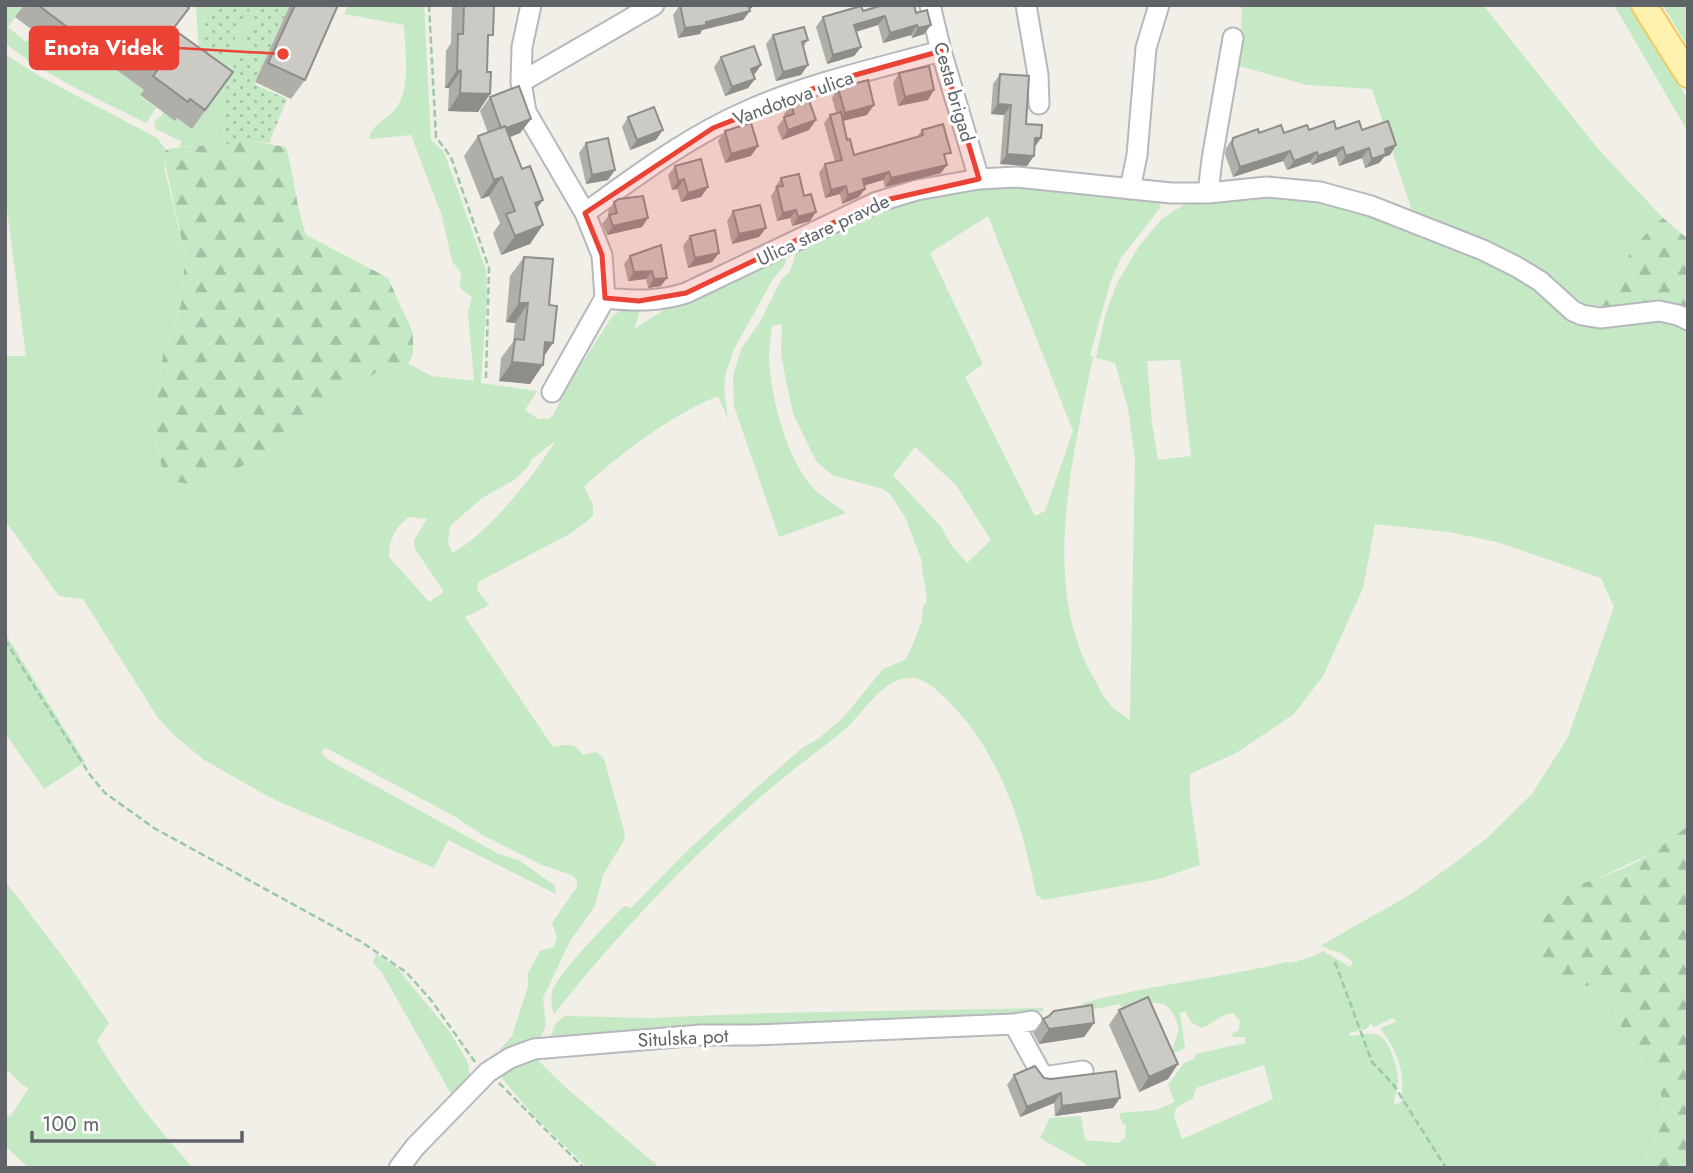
<svg xmlns="http://www.w3.org/2000/svg" width="1693" height="1173" font-family="Jost,sans-serif">
  <defs>
    <pattern id="forest-firs" width="22" height="20" patternUnits="userSpaceOnUse" patternTransform="scale(1.75)"><rect width="22" height="20" fill="#c5e8c5"/><path d="M5 1l3.5 6h-7zM16 11l3.5 6h-7z" fill="#a3c0a4"/></pattern>
    <pattern id="park-dots" width="8" height="8" patternUnits="userSpaceOnUse" patternTransform="scale(1.75)"><rect width="8" height="8" fill="#c5e8c5"/><path d="M2 2h.1M6 6h.1" fill="none" stroke="#a3c0a4" stroke-width="1.8" stroke-linecap="round"/></pattern>
  </defs>
  <rect width="100%" height="100%" fill="#f1efe8"/>
  <!-- green -->
  <path fill="#c5e8c5" fill-rule="evenodd" d="M 5,5 L 24,5 L 8,27 L 26,42 L 32,36 L 43,44 L 45,40 L 66,54 L 70,49 L 98,47 L 122,65 L 144,90 L 140,96 L 156,108 L 146,123 C 98,99 48,77 5,43 Z
    M 196,5 L 262,5 L 257,11 L 221,117 L 225,144 L 180,147 L 181,141 L 156,129 L 154,122 L 164,113 L 199,53 Z
    M 348,5 L 424,5 L 431,140 L 444,152 L 486,270 L 487,298 L 481,383 L 537,391 L 525,410 L 538,419 L 549,419 L 553,415 L 573,377 L 611,318 L 623,308 L 632,307 L 640,311 L 634,329 L 670,306 L 790,251 L 784,266 L 773,279 L 734,349 L 726,372 L 724,389 L 728,419 L 718,396 C 673,414 619,454 584,487 L 593,505 L 593,516 L 573,532 L 478,582 L 477,590 L 489,605 L 465,617 L 553,747 C 567,744 574,742 583,755 L 597,752 L 604,759 L 625,834 L 624,840 L 603,875 L 595,906 L 570,941 L 543,998 L 546,1025 L 538,1042 L 503,1053 L 500,1049 L 512,1036 L 528,986 L 528,973 L 540,951 L 554,947 L 557,937 L 552,923 L 577,887 L 577,880 L 572,875 L 542,865 L 481,834 L 454,816 L 330,750 L 324,748 L 321,753 L 330,761 L 497,853 L 520,861 L 554,885 L 556,894 L 448,840 L 434,868 L 271,798 L 204,760 L 175,736 L 158,718 L 83,599 L 59,596 L 5,520 L 5,356 L 26,356 L 5,194 L 5,54 L 41,77 L 157,138 L 166,150 L 164,158 L 165,171 L 185,255 L 181,305 L 163,354 L 154,427 L 164,480 L 202,486 L 208,479 L 240,467 L 284,442 L 298,429 L 375,373 L 408,364 L 432,376 L 474,381 L 468,313 L 472,297 L 460,288 L 461,273 L 452,261 L 442,216 L 411,135 L 369,139 C 371,125 385,121 394,111 C 412,89 405,52 404,25 L 344,14 ZM 555,441 C 537,473 485,537 452,553 L 448,543 L 450,526 L 482,498 L 514,480 L 528,467 L 531,460 ZM 409,517 L 427,519 L 414,540 L 415,549 L 444,592 L 429,602 L 389,557 C 388,541 396,526 409,517 Z
    M 1242,5 L 1483,5 L 1599,150 L 1663,218 C 1633,242 1612,281 1591,313 L 1415,220 L 1372,89 L 1307,85 L 1239,66 Z
    M 1614,5 L 1629,5 L 1688,99 L 1688,132 Z
    M 1663,5 L 1688,5 L 1688,47 L 1687,46 Z
    M 1002,184 L 1082,192 L 1102,196 L 1157,199 L 1161,207 L 1121,258 L 1110,283 L 1090,355 L 1093,357 C 1073,456 1039,587 1095,680 C 1099,688 1103,697 1109,703 C 1114,710 1123,715 1130,720 L 1135,459 L 1128,408 L 1115,363 L 1096,358 L 1105,316 L 1117,283 L 1139,246 L 1161,220 L 1192,199 L 1221,197 L 1316,196 L 1512,267 L 1567,313 L 1630,317 L 1688,324 L 1688,826 L 1652,853 L 1558,897 L 1550,913 L 1545,969 L 1576,987 L 1595,985 L 1602,987 L 1616,1019 L 1659,1088 C 1670,1117 1653,1142 1641,1168 L 1088,1168 L 1086,1164 L 1040,1138 L 1050,1118 L 1081,1116 L 1085,1140 L 1118,1143 L 1125,1138 L 1126,1125 L 1122,1123 L 1119,1113 L 1156,1110 L 1175,1102 L 1168,1085 L 1184,1063 L 1194,1059 L 1196,1054 L 1245,1043 L 1245,1037 L 1233,1037 L 1232,1034 L 1239,1030 L 1240,1021 L 1233,1013 C 1219,1014 1214,1024 1202,1028 L 1191,1022 L 1185,1011 L 1180,1013 L 1185,1048 L 1171,1054 L 1179,1029 C 1169,991 1150,1002 1124,1014 L 1120,1004 L 1084,1011 L 1083,1003 C 1150,985 1220,978 1287,962 L 1290,963 L 1314,956 L 1323,951 L 1350,967 L 1353,962 L 1341,953 L 1320,946 L 1408,896 L 1448,868 L 1487,838 L 1532,794 L 1568,737 L 1614,607 L 1601,578 L 1497,542 L 1448,532 L 1375,524 L 1363,588 L 1323,676 L 1294,714 L 1236,753 L 1190,774 L 1190,796 L 1200,865 L 1159,879 L 1044,900 L 1036,895 C 1023,825 1000,752 948,701 C 938,691 925,677 909,678 C 880,680 864,713 844,730 C 824,747 802,762 782,779 C 698,848 622,929 554,1014 C 551,1007 551,999 552,992 C 558,973 608,923 624,906 L 631,908 L 687,851 L 753,791 L 802,748 L 818,739 L 843,718 L 883,669 L 905,660 L 912,647 L 922,621 L 923,607 L 927,600 L 921,559 L 906,519 L 890,494 L 883,489 L 832,475 L 816,461 L 794,416 L 787,386 L 781,354 L 782,324 L 772,326 C 771,337 769,348 769,359 C 771,398 787,462 815,490 C 824,499 836,505 846,513 L 779,537 L 734,406 L 733,376 L 741,349 L 760,322 L 781,280 L 790,272 L 798,246 L 882,204 ZM 988,216 L 1073,431 L 1045,511 L 1035,516 L 965,377 L 983,364 L 930,253 ZM 1180,360 L 1191,456 L 1158,460 L 1152,424 L 1147,361 ZM 915,447 L 956,485 L 991,540 L 967,563 L 952,546 L 941,527 L 893,475 ZM 1393,1018 L 1396,1022 L 1380,1028 C 1398,1051 1406,1073 1401,1103 L 1394,1104 C 1394,1097 1398,1088 1398,1081 C 1398,1069 1390,1040 1378,1035 C 1370,1032 1357,1035 1349,1036 L 1349,1033 L 1366,1029 L 1371,1023 L 1374,1027 ZM 1264,1065 L 1273,1099 L 1182,1139 L 1174,1117 L 1176,1108 L 1193,1098 L 1196,1088 Z
    M 5,633 L 85,762 L 44,789 L 5,733 Z
    M 5,881 L 63,957 L 109,1023 L 97,1041 C 124,1088 158,1128 193,1168 L 29,1168 L 5,1146 L 5,1113 L 10,1117 L 29,1088 L 25,1087 L 5,1068 Z
    M 376,954 L 396,967 L 450,1032 L 468,1063 L 471,1081 L 454,1099 L 381,971 L 373,963 Z
    M 1043,1008 L 1044,1011 L 1014,1016 L 548,1042 L 556,1023 L 565,1016 L 650,1018 L 768,1013 Z
    M 534,1056 L 563,1085 L 660,1168 L 588,1168 L 534,1116 L 501,1077 L 500,1072 Z"/>
  <!-- forest -->
  <path fill="url(#forest-firs)" d="M 251,141 L 286,147 C 294,176 296,206 306,235 L 388,278 L 413,333 L 413,354 L 408,364 L 375,373 L 298,429 L 284,442 L 240,467 L 209,479 L 202,486 L 164,480 L 154,427 L 163,354 L 181,305 L 185,255 L 164,158 L 166,150 L 174,148 Z
    M 1663,218 L 1688,239 L 1688,316 L 1591,313 C 1612,281 1633,242 1663,218 Z
    M 1688,826 L 1688,1168 L 1641,1168 C 1653,1142 1670,1117 1659,1088 L 1616,1019 L 1602,987 L 1595,985 L 1576,987 L 1545,969 L 1541,963 L 1539,920 L 1550,913 L 1558,897 L 1566,889 L 1605,876 L 1629,866 L 1652,853 Z"/>
  <!-- park -->
  <path fill="url(#park-dots)" d="M 209,5 L 252,5 L 223,62 L 201,50 Z
    M 262,5 L 290,5 L 254,84 L 287,99 L 269,143 L 251,141 L 225,144 L 221,117 L 225,87 L 257,11 Z"/>
  <g fill="none" stroke-linecap="round" stroke-linejoin="round">
    <defs>
      <path id="minor" d="M 531,5 L 522,47 L 521,82 L 526,112 L 585,213 L 602,255 L 605,298 L 552,392
        M 930,5 L 941,51 L 979,179
        M 1026,5 L 1038,75 L 1039,104
        M 521,82 L 654,5
        M 1130,189 L 1137,155 L 1146,48 L 1159,5
        M 1208,193 L 1212,159 L 1233,38
        M 585,213 C 636,176 689,136 747,111 C 807,84 878,68 941,51
        M 605,298 C 634,301 658,302 686,293 L 877,202 L 917,190 L 979,179 L 1017,177 L 1171,193 L 1208,193 L 1267,187 L 1320,192 L 1371,206 L 1483,250 L 1517,267 L 1540,281 L 1573,311 L 1582,315 L 1600,318 L 1659,311 L 1678,315 L 1688,320
        M 1014,1024 L 1043,1077 L 1083,1071
        M 399,1168 L 415,1147 L 488,1072 L 510,1058 L 534,1049 L 701,1035 L 754,1035 L 1014,1024 L 1032,1021"/>
      <path id="major" d="M 1644,5 L 1688,75"/>
    </defs>
    <!-- minor casing -->
    <use href="#minor" stroke="#b5b8bc" stroke-width="23"/>
    <!-- major casing -->
    <use href="#major" stroke="#f2c960" stroke-width="28"/>
    <!-- path -->
    <path stroke="#9cc7a9" stroke-width="2.5" stroke-dasharray="7 3.5" stroke-linecap="butt" d="M 429,5 L 436,137 L 451,157 L 489,268 L 486,378
      M 5,640 L 90,775 L 105,793 L 154,828 L 360,941 L 406,972 L 431,1000 L 475,1062
      M 1335,962 L 1372,1062 L 1393,1084 L 1446,1168
      M 499,1083 L 584,1168"/>
    <!-- minor -->
    <use href="#minor" stroke="#fff" stroke-width="19"/>
    <!-- major -->
    <use href="#major" stroke="#fff2af" stroke-width="24"/>
  </g>
  <!-- wall -->
  <path fill="#afaea9" d="M 24,5 L 186,5 L 174,29 L 233,72 L 192,129 L 177,118 L 175,121 L 140,95 L 144,90 L 117,70 L 121,64 L 98,47 L 87,62 L 70,49 L 66,55 L 15,17 Z
    M 290,5 L 338,5 L 305,80 L 291,99 L 255,82 Z
    M 452,5 L 514,5 L 494,6 L 488,43 L 487,72 L 490,94 L 478,112 L 448,111 L 449,88 L 445,88 L 446,51 L 451,43 Z
    M 680,5 L 751,7 L 750,11 L 743,20 L 702,30 L 700,34 L 678,38 L 673,15 Z
    M 916,13 L 931,25 L 924,34 L 912,38 L 911,35 L 883,43 L 878,25 L 856,32 L 861,47 L 854,56 L 827,64 L 816,27 L 823,17 Z
    M 773,35 L 808,40 L 804,46 L 801,75 L 776,81 L 766,44 Z
    M 721,57 L 761,65 L 753,75 L 755,79 L 748,88 L 725,96 L 714,67 Z
    M 899,73 L 928,100 L 898,106 L 893,83 Z
    M 1000,74 L 1026,124 L 1034,148 L 1027,166 L 1000,164 L 1004,115 L 991,114 L 993,84 Z
    M 838,88 L 867,115 L 843,121 L 847,140 L 854,155 L 917,137 L 922,130 L 946,160 L 941,173 L 885,187 L 883,180 L 864,185 L 859,197 L 842,204 L 840,194 L 825,198 L 819,173 L 825,164 L 835,162 L 824,123 L 830,115 L 836,113 L 832,98 Z
    M 490,97 L 531,119 L 520,133 L 510,137 L 537,209 L 530,244 L 501,255 L 493,233 L 500,223 L 489,196 L 481,199 L 464,156 L 478,136 L 488,133 L 480,111 Z
    M 791,104 L 809,130 L 782,140 L 777,127 L 785,117 L 784,114 Z
    M 628,117 L 656,140 L 630,150 L 622,127 Z
    M 1336,129 L 1362,130 L 1396,145 L 1390,155 L 1384,157 L 1379,163 L 1365,168 L 1362,158 L 1339,166 L 1336,156 L 1312,165 L 1310,162 L 1287,170 L 1283,161 L 1233,177 L 1225,154 L 1226,148 L 1233,138 L 1259,133 L 1284,133 Z
    M 725,131 L 751,156 L 725,163 L 718,141 Z
    M 586,143 L 608,180 L 586,184 L 579,153 Z
    M 675,166 L 708,187 L 701,197 L 681,202 L 677,189 L 672,190 L 668,175 Z
    M 781,178 L 810,221 L 792,226 L 790,218 L 777,221 L 771,196 L 775,190 L 775,187 Z
    M 614,202 L 642,227 L 607,235 L 602,224 L 609,215 L 608,211 Z
    M 733,211 L 766,228 L 759,237 L 732,244 L 727,221 Z
    M 690,236 L 719,253 L 712,262 L 688,268 L 683,246 Z
    M 661,245 L 661,286 L 648,288 L 646,279 L 628,281 L 624,264 L 630,256 Z
    M 524,257 L 549,305 L 544,356 L 530,384 L 499,381 L 501,358 L 513,342 L 515,323 L 506,322 L 510,276 Z
    M 1119,1010 L 1168,1079 L 1139,1092 L 1109,1025 Z
    M 1043,1019 L 1094,1023 L 1084,1037 L 1039,1044 L 1033,1033 Z
    M 1014,1075 L 1044,1078 L 1120,1098 L 1113,1108 L 1055,1116 L 1054,1103 L 1020,1117 L 1007,1085 Z"/>
  <!-- shaded-wall -->
  <path fill="#8f8d8a" d="M 751,7 L 748,11 L 750,11 L 743,20 L 702,30 L 700,34 L 678,38 L 685,28 Z
    M 885,16 L 878,25 L 848,34 L 854,25 Z
    M 917,25 L 911,35 L 883,43 L 890,33 Z
    M 931,25 L 924,34 L 912,38 L 918,28 Z
    M 861,47 L 854,56 L 827,64 L 833,55 Z
    M 761,65 L 754,75 L 744,78 L 751,69 Z
    M 808,65 L 801,75 L 776,81 L 783,72 Z
    M 457,70 L 461,71 L 449,88 L 445,88 Z
    M 755,79 L 748,88 L 725,96 L 732,87 Z
    M 934,90 L 928,100 L 898,106 L 905,97 Z
    M 460,93 L 490,94 L 478,112 L 448,111 Z
    M 998,104 L 1011,105 L 1004,115 L 991,114 Z
    M 874,105 L 867,115 L 838,122 L 845,113 Z
    M 531,119 L 520,133 L 492,144 L 502,129 Z
    M 816,120 L 809,130 L 782,140 L 788,130 Z
    M 663,130 L 656,140 L 630,150 L 637,140 Z
    M 1035,138 L 1041,138 L 1034,148 Z
    M 1396,145 L 1390,155 L 1384,157 L 1379,163 L 1365,168 L 1372,159 L 1385,149 Z
    M 758,146 L 751,156 L 725,163 L 731,154 Z
    M 1343,147 L 1336,156 L 1312,165 L 1318,156 Z
    M 1369,148 L 1362,158 L 1339,166 L 1346,156 Z
    M 1290,151 L 1283,161 L 1233,177 L 1240,167 Z
    M 1317,152 L 1310,162 L 1287,170 L 1294,161 Z
    M 1007,154 L 1034,156 L 1027,166 L 1000,164 Z
    M 947,165 L 941,173 L 885,187 L 891,178 Z
    M 615,170 L 608,180 L 586,184 L 592,175 Z
    M 889,172 L 883,180 L 857,188 L 863,179 Z
    M 502,177 L 489,196 L 481,199 L 494,180 Z
    M 684,179 L 677,189 L 672,190 L 678,181 Z
    M 846,186 L 840,194 L 825,198 L 831,190 Z
    M 708,187 L 701,197 L 681,202 L 688,193 Z
    M 865,189 L 859,197 L 842,204 L 848,195 Z
    M 543,200 L 529,219 L 535,203 Z
    M 796,210 L 790,218 L 777,221 L 783,213 Z
    M 816,212 L 810,221 L 792,226 L 798,217 Z
    M 648,218 L 642,227 L 607,235 L 613,226 Z
    M 543,225 L 530,244 L 501,255 L 515,236 Z
    M 766,228 L 759,237 L 732,244 L 739,234 Z
    M 719,253 L 712,262 L 688,268 L 695,258 Z
    M 652,271 L 646,279 L 628,281 L 634,272 Z
    M 667,278 L 661,286 L 648,288 L 654,279 Z
    M 519,303 L 528,303 L 515,323 L 506,322 Z
    M 545,342 L 553,343 L 540,362 Z
    M 512,362 L 543,365 L 530,384 L 499,381 Z
    M 1094,1023 L 1084,1037 L 1039,1044 L 1049,1029 Z
    M 1178,1064 L 1168,1079 L 1139,1092 L 1149,1077 Z
    M 1061,1093 L 1054,1103 L 1020,1117 L 1027,1107 Z
    M 1120,1098 L 1113,1108 L 1055,1116 L 1062,1106 Z"/>
  <!-- building -->
  <path fill="#cccac5" stroke="#8f8d8a" stroke-width="2" d="M 38,5 L 186,5 L 189,8 L 173,29 L 233,72 L 205,110 L 190,99 L 188,102 L 153,76 L 157,71 L 131,51 L 135,45 L 111,28 L 100,43 L 83,30 L 79,36 Z
    M 295,5 L 338,5 L 305,80 L 268,63 Z
    M 464,5 L 494,5 L 493,35 L 488,35 L 487,72 L 491,72 L 490,94 L 460,93 L 461,71 L 457,70 L 458,34 L 463,34 Z
    M 680,5 L 750,5 L 751,7 L 749,7 L 750,11 L 706,22 L 706,25 L 685,28 Z
    M 883,5 L 914,5 L 916,13 L 927,10 L 931,25 L 918,28 L 917,25 L 890,33 L 885,16 L 854,25 L 861,47 L 833,55 L 823,17 L 861,6 L 863,11 Z
    M 804,27 L 808,40 L 802,42 L 808,65 L 783,72 L 773,35 Z
    M 754,46 L 761,65 L 751,69 L 755,79 L 732,87 L 721,57 Z
    M 929,66 L 934,90 L 905,97 L 899,73 Z
    M 1000,74 L 1029,76 L 1026,124 L 1042,125 L 1041,138 L 1035,138 L 1034,156 L 1007,154 L 1011,105 L 998,104 Z
    M 868,80 L 874,105 L 845,113 L 838,88 Z
    M 519,86 L 531,119 L 506,128 L 505,126 L 501,128 L 490,97 Z
    M 808,98 L 816,120 L 788,130 L 784,117 L 794,114 L 791,104 Z
    M 654,107 L 663,130 L 637,140 L 628,117 Z
    M 841,112 L 847,140 L 850,139 L 854,155 L 917,137 L 923,135 L 922,130 L 943,124 L 951,153 L 944,154 L 947,165 L 891,178 L 889,172 L 863,179 L 865,189 L 848,195 L 846,186 L 831,190 L 825,164 L 842,160 L 830,115 Z
    M 1334,121 L 1336,129 L 1359,121 L 1362,130 L 1388,121 L 1396,145 L 1385,149 L 1386,154 L 1372,159 L 1369,148 L 1346,156 L 1343,147 L 1318,156 L 1317,152 L 1294,161 L 1290,151 L 1240,167 L 1232,144 L 1233,138 L 1258,129 L 1259,133 L 1281,125 L 1284,133 L 1307,125 L 1309,130 Z
    M 751,123 L 758,146 L 731,154 L 725,131 Z
    M 505,126 L 522,169 L 530,166 L 543,200 L 535,203 L 543,225 L 515,236 L 506,214 L 515,211 L 502,177 L 494,180 L 478,136 Z
    M 608,138 L 615,170 L 592,175 L 586,143 Z
    M 701,159 L 708,187 L 688,193 L 684,179 L 678,181 L 675,166 Z
    M 799,174 L 804,196 L 811,194 L 816,212 L 798,217 L 796,210 L 783,213 L 777,187 L 783,186 L 781,178 Z
    M 643,196 L 648,218 L 613,226 L 609,215 L 617,213 L 614,202 L 619,199 Z
    M 760,205 L 766,228 L 739,234 L 733,211 Z
    M 715,230 L 719,253 L 695,258 L 690,236 Z
    M 661,245 L 667,278 L 654,279 L 652,271 L 634,272 L 630,256 Z
    M 524,257 L 553,259 L 549,305 L 557,306 L 553,343 L 545,342 L 543,365 L 512,362 L 515,339 L 524,340 L 528,303 L 519,303 Z
    M 1148,997 L 1178,1064 L 1149,1077 L 1119,1010 Z
    M 1092,1005 L 1094,1023 L 1049,1029 L 1043,1019 L 1049,1016 L 1054,1011 Z
    M 1035,1066 L 1044,1078 L 1051,1079 L 1116,1071 L 1120,1098 L 1062,1106 L 1061,1093 L 1027,1107 L 1014,1075 Z"/>
  <!-- marked area -->
  <path fill="#ea4335" fill-opacity="0.2" stroke="#ea4335" stroke-width="5" stroke-linejoin="round" d="M 941,51 L 979,179 L 877,202 L 686,293 L 639,301 L 605,298 L 602,255 L 585,213 L 713,128 L 830,82 Z"/>
  <g text-anchor="middle" dominant-baseline="central" stroke-width="6" stroke-linejoin="round" paint-order="stroke">
    <!-- street labels -->
    <g font-size="19" fill="#5f6368" stroke="#fff">
      <text transform="translate(954 92) rotate(74)">Cesta brigad</text>
      <text transform="translate(793 98) rotate(-20)">Vandotova ulica</text>
      <text transform="translate(823 230) rotate(-25)">Ulica stare pravde</text>
      <text transform="translate(683 1038) rotate(-3)">Situlska pot</text>
    </g>
  </g>
  <!-- callouts -->
  <path fill="none" stroke="#ea4335" stroke-width="2.5" d="M283 54L178 48"/>
  <circle fill="#ea4335" stroke="#fff" stroke-width="2.5" cx="283" cy="54" r="7"/>
  <rect fill="#ea4335" stroke="#ea4335" stroke-width="2.5" x="30" y="27" width="148" height="42" rx="7"/>
  <g font-size="21" text-anchor="middle" font-weight="bold" fill="#fff">
    <text x="104" y="55">Enota Videk</text>
  </g>
  <!-- border -->
  <rect width="1693" height="1173" fill="none" stroke="#5f6368" stroke-width="14"/>
  <!-- scale -->
  <path d="M32 1131v10h210v-10" fill="none" stroke="#5f6368" stroke-width="3.5"/>
  <text x="42" y="1131" font-size="21" fill="#5f6368" stroke="#ffffff" stroke-width="5" paint-order="stroke">100 m</text>
</svg>
